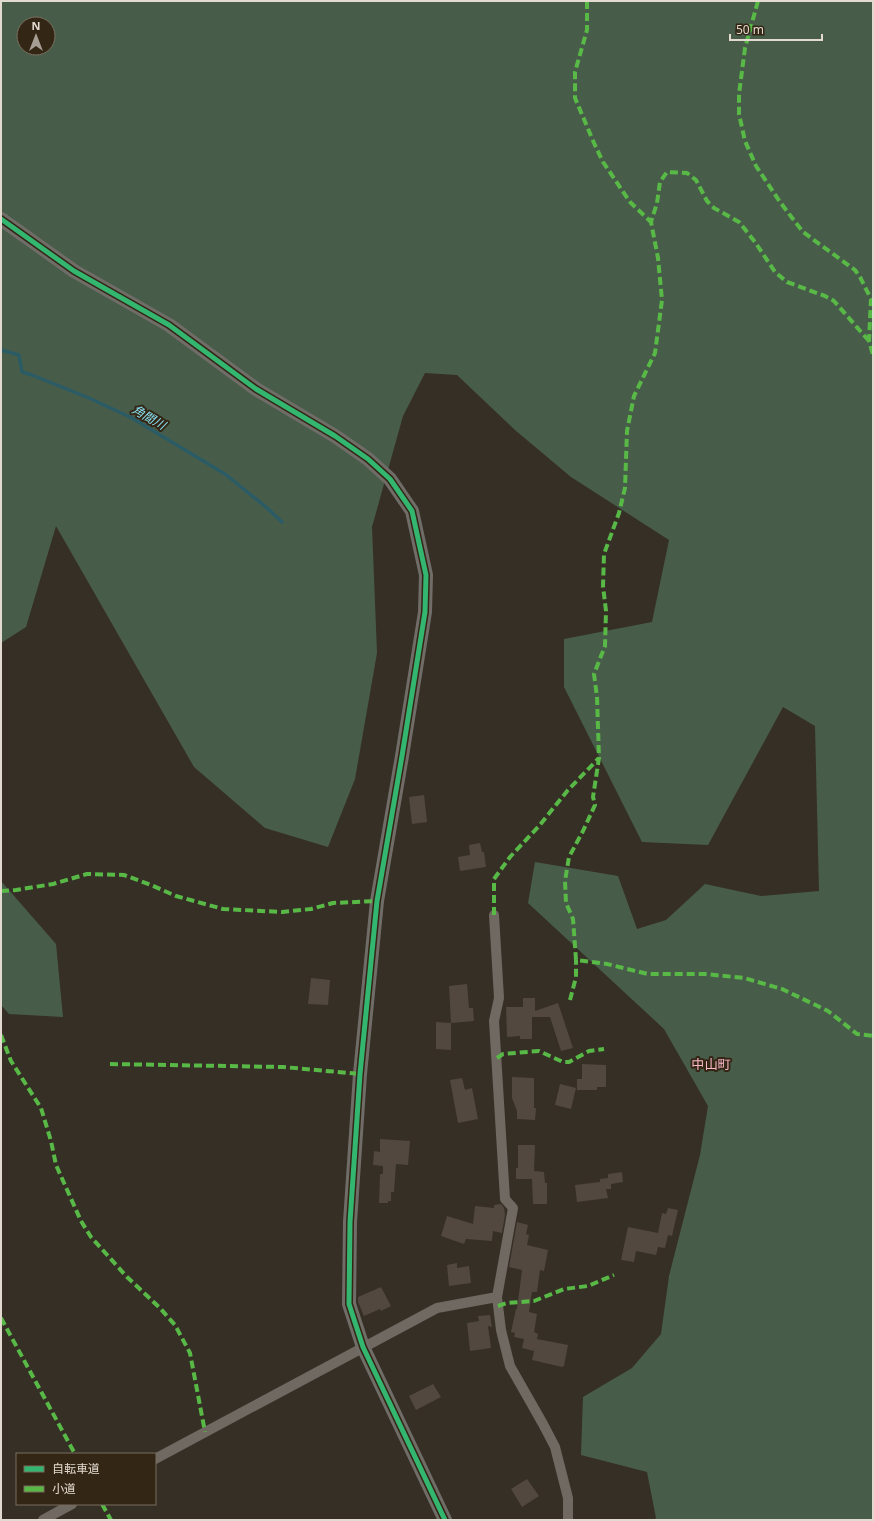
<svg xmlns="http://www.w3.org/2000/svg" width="874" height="1521" font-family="'Noto Sans','Noto Sans JP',sans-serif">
  <rect width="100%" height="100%" fill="#362f26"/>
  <!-- green -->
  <path fill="#485d49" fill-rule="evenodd" d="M 1,1 L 873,1 L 873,1520 L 654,1520 L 656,1518 L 647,1472 L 581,1455 L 583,1397 L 632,1368 L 661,1334 L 669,1276 L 700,1155 L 708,1106 L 664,1029 L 528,903 L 535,862 L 618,876 L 637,929 L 666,920 L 705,884 L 761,896 L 819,891 L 815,726 L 783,707 L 708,845 L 642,842 L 564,687 L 564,639 L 652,622 L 669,540 L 571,477 L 515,430 L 457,375 L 425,373 L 403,416 L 372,527 L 377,653 L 355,779 L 328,847 L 265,828 L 194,767 L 56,526 L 26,627 L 1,643 ZM 24,24 L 48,24 L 48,48 L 24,48 Z
    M 1,881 L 56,944 L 63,1017 L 9,1014 L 1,1005 Z"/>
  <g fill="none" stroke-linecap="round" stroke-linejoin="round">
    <!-- stream -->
    <path stroke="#2b5c66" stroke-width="3.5" d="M 1,350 L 19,355 L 22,372 L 32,375 L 89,398 L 132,418 L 225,474 L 266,507 L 282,522"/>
  </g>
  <!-- building -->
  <path fill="#524840" d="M 424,795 L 427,822 L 412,824 L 409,797 Z
    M 480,843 L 482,852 L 484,852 L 486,867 L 460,871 L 458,857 L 470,855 L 469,845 Z
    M 311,978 L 330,980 L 328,1005 L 308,1004 Z
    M 467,984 L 469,1008 L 473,1008 L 474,1021 L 451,1023 L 449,986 Z
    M 523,998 L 535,998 L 535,1011 L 558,1003 L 573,1048 L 561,1051 L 550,1017 L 532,1017 L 532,1039 L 520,1039 L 520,1036 L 507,1037 L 506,1007 L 523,1007 Z
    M 436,1022 L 451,1023 L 451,1050 L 436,1049 Z
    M 582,1064 L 606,1065 L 606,1087 L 597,1087 L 597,1090 L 577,1090 L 577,1079 L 582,1079 Z
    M 512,1077 L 534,1078 L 534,1108 L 536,1108 L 535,1120 L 517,1119 L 517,1111 L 512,1098 Z
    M 462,1078 L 465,1090 L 472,1088 L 478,1119 L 458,1123 L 450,1080 Z
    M 560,1084 L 576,1088 L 571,1109 L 555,1105 Z
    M 380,1139 L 410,1141 L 408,1165 L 396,1164 L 394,1192 L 391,1192 L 391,1201 L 388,1201 L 388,1203 L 379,1203 L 380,1174 L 383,1174 L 383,1166 L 373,1165 L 374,1151 L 380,1152 Z
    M 518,1145 L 535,1145 L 534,1171 L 544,1172 L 545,1183 L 547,1183 L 547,1204 L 533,1204 L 532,1179 L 516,1179 L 516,1168 L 518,1168 Z
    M 622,1172 L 623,1182 L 611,1184 L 611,1189 L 606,1189 L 608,1198 L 577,1202 L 575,1185 L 600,1182 L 600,1179 L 608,1178 L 608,1174 Z
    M 501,1204 L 504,1208 L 505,1215 L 502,1233 L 493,1231 L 492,1241 L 466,1239 L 464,1244 L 441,1236 L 447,1216 L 473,1224 L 475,1206 L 494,1208 L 494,1205 Z
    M 668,1208 L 678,1210 L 672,1236 L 668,1235 L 665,1248 L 658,1247 L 656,1255 L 636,1251 L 634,1262 L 621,1260 L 628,1227 L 658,1233 L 662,1213 L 666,1214 Z
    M 517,1222 L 528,1225 L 526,1234 L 529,1235 L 527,1245 L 548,1250 L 544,1271 L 540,1270 L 537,1292 L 532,1292 L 529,1312 L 537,1314 L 534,1332 L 538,1334 L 537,1339 L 568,1345 L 564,1366 L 562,1367 L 532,1360 L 534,1351 L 522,1348 L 524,1339 L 514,1337 L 515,1333 L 511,1332 L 516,1309 L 517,1309 L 522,1270 L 509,1267 Z
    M 457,1263 L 457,1268 L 469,1266 L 471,1283 L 449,1286 L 447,1265 Z
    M 381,1287 L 391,1306 L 381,1311 L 380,1309 L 364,1316 L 358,1302 L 358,1297 Z
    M 490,1315 L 492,1327 L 488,1326 L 491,1348 L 470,1351 L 467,1323 L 479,1321 L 478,1316 Z
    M 433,1384 L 441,1397 L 416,1410 L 409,1396 Z
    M 527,1479 L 539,1496 L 522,1507 L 511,1489 Z"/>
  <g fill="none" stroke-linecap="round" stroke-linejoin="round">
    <!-- street -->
    <path stroke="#6f6962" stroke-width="10" d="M 494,915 L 499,998 L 494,1021 L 505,1199 L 513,1208 L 497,1297 L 501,1330 L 510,1366 L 543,1424 L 555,1447 L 568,1498 L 568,1520
      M 155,1459 L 437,1308 L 497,1297
      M 43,1520 L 72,1504"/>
    <!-- secondary -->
    <path stroke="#706d68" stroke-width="14" d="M 1,219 L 74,271 L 169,325 L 256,389 L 335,436 L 368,459 L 390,479 L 412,511 L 426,575 L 425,612 L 402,756 L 377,901 L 360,1074 L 350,1222 L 349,1304 L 363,1347 L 445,1520"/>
    <!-- quiet -->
    <path stroke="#58b947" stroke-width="4" stroke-dasharray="8 4" stroke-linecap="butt" d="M 587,1 L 587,30 L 575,72 L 575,98 L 594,143 L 603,162 L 630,202 L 651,222
      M 758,1 L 745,48 L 739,94 L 739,114 L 745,141 L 756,166 L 780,202 L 803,232 L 855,270 L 860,277 L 871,299 L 869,341 L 873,355
      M 869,341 L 834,301 L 825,296 L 787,282 L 775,272 L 755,242 L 739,222 L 714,208 L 707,201 L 696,180 L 687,173 L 667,172 L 660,182 L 657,203 L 651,222 L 658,258 L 662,300 L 655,353 L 634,396 L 627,431 L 625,488 L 619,513 L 604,554 L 603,586 L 606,611 L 605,646 L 594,674 L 597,697 L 599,758 L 593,797 L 595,805 L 583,831 L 569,857 L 565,881 L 566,903 L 573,919 L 576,960 L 607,964 L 648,974 L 705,974 L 744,978 L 782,989 L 828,1011 L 857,1034 L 873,1036
      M 1,891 L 16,890 L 53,884 L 87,874 L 124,875 L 151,885 L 176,896 L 223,909 L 282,912 L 311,909 L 333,903 L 377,901
      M 494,915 L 494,879 L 510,857 L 539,826 L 568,790 L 599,758
      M 570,1000 L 576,977 L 576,960
      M 1,1035 L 11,1061 L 41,1108 L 51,1141 L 56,1165 L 81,1221 L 91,1237 L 127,1277 L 160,1308 L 175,1325 L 190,1353 L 205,1432
      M 497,1058 L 503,1054 L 539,1051 L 563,1062 L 569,1062 L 589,1051 L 604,1049
      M 110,1064 L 283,1067 L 360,1074
      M 498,1306 L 507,1303 L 534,1301 L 564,1289 L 588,1286 L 614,1275
      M 1,1318 L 75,1454
      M 102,1504 L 111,1520"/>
    <defs>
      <path id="cycleway" d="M 1,219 L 74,271 L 169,325 L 256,389 L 335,436 L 368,459 L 390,479 L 412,511 L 426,575 L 425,612 L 402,756 L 377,901 L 360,1074 L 350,1222 L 349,1304 L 363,1347 L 445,1520"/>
    </defs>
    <!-- cycleway casing -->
    <use href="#cycleway" stroke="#332615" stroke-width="8"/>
    <!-- cycleway -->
    <use href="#cycleway" stroke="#33b770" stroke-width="5"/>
  </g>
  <g text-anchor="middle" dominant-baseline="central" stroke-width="4" stroke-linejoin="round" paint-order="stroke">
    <!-- water labels -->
    <g font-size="12" font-style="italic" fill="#88e2f5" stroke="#332615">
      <text transform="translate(149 417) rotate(30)">角間川</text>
    </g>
    <!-- quarter labels -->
    <g font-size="13" fill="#fbb8c9" stroke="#332615">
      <text x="711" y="1064">中山町</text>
    </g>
  </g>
  <!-- border -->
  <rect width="874" height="1521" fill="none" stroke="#e2d9cf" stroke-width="4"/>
  <!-- legend -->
  <rect x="16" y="1453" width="140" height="52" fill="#332615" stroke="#796e5f"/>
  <rect x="24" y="1466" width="20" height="6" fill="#33b770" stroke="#796e5f"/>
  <text x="52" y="1473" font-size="12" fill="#e2d9cf">自転車道</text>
  <rect x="24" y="1486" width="20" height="6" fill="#58b947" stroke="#796e5f"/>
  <text x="52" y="1493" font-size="12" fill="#e2d9cf">小道</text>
  <!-- north arrow -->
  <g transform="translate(36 36)"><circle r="19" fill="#332615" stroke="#796e5f"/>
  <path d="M0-3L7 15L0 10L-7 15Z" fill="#a69e94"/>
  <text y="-6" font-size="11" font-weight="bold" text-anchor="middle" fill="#e2d9cf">N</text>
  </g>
  <!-- scale -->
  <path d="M730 34v6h92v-6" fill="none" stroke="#e2d9cf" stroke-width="2"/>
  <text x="736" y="34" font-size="12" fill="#e2d9cf" stroke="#332615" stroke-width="3" paint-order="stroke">50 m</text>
</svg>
